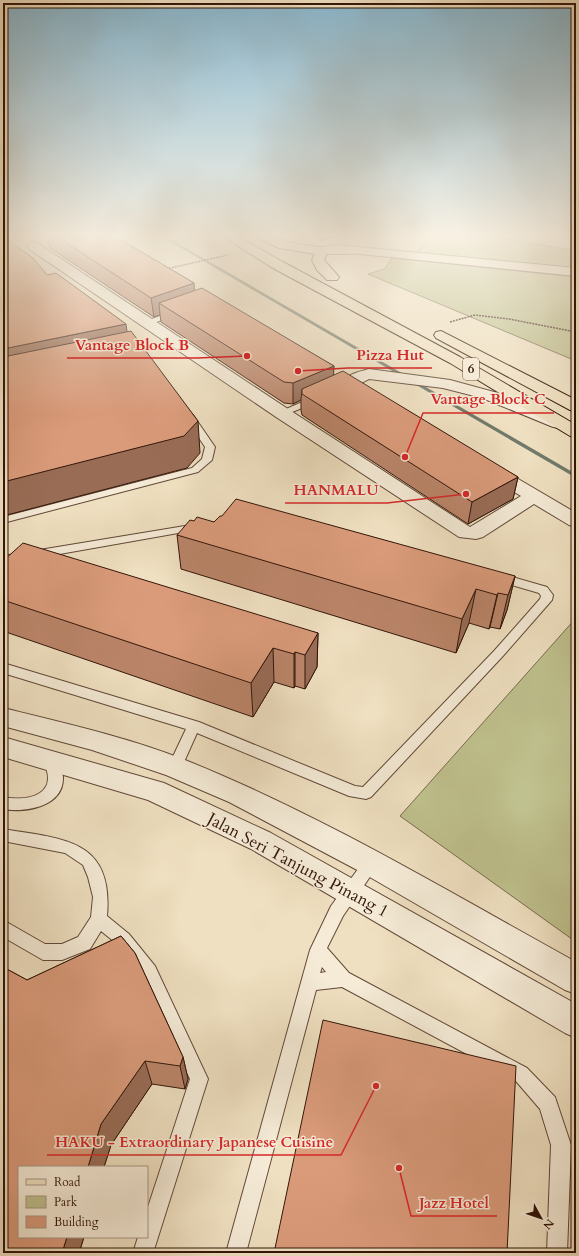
<svg xmlns="http://www.w3.org/2000/svg" width="579" height="1256" font-family="Cardo,serif">
  <rect width="100%" height="100%" fill="#efe0c1"/>
  <filter id="stains"><feTurbulence type="fractalNoise" baseFrequency=".005" numOctaves="4"/><feColorMatrix values="0 0 0 0 .2 0 0 0 0 .09 0 0 0 0 .02 0 0 0 .5 -.17"/></filter>
  <radialGradient id="worn" r=".72"><stop offset=".6" stop-color="#630" stop-opacity="0"/><stop offset="1" stop-color="#630" stop-opacity=".3"/></radialGradient>
  <!-- green -->
  <path fill="#bfc18e" stroke="#786b4c" d="M 431,237 L 496,237 L 576,251 L 576,270 L 417,252 Z
    M 392,258 L 576,277 L 576,361 L 368,274 L 385,269 Z
    M 576,618 L 576,942 L 400,816 Z"/>
  <g fill="none" stroke-linecap="round" stroke-linejoin="round">
    <!-- stream -->
    <path fill="#717a6b" fill-rule="evenodd" d="M 162,237 L 167,237 L 576,474 L 576,478 Z"/>
    <defs>
      <path id="service" d="M 172,311 L 179,313 L 149,325 L 142,323 Z
        M 316,396 L 320,399 L 319,401 L 285,415 L 279,415 L 277,413 Z
        M 190,414 L 193,415 L 215,447 L 212,460 L 198,472 L 3,523 L 3,517 L 192,468 L 202,459 L 205,447 L 185,417 Z
        M 197,524 L 202,527 L 201,529 L 3,564 L 3,556 Z
        M 498,573 L 547,587 L 553,595 L 552,600 L 502,657 L 371,797 L 366,799 L 349,796 L 197,733 L 180,771 L 175,773 L 170,771 L 168,767 L 186,729 L 3,673 L 3,663 L 199,722 L 355,786 L 363,787 L 494,651 L 540,599 L 541,596 L 539,593 L 494,580 L 492,577 L 494,574 Z
        M 50,755 L 55,757 C 58,763 62,770 63,777 C 64,807 25,813 3,809 L 3,797 C 30,802 60,794 43,761 L 45,757 Z
        M 3,829 C 62,839 114,838 107,916 L 129,934 L 155,966 L 208,1079 L 153,1253 L 133,1253 L 138,1237 L 147,1237 L 147,1210 L 190,1079 L 143,978 L 117,944 L 101,931 L 90,949 L 62,960 L 43,960 L 3,937 L 3,920 L 45,944 L 62,944 L 78,937 L 91,917 L 93,897 L 88,877 L 83,865 L 65,853 L 3,841 Z
        M 371,856 L 376,858 L 379,863 L 376,868 L 343,916 L 327,948 L 349,973 L 527,1068 L 555,1097 L 571,1145 L 567,1253 L 547,1253 L 551,1145 L 540,1109 L 515,1080 L 342,987 L 316,990 L 246,1253 L 226,1253 L 310,950 L 331,906 L 366,858 ZM 322,967 L 326,972 L 320,973 Z"/>
      <path id="minor" d="M 33,242 L 37,243 L 288,409 L 470,527 L 521,496 L 484,474 L 481,470 L 484,466 L 490,465 L 496,466 L 576,513 L 576,527 L 569,525 L 534,504 L 483,537 L 476,539 L 459,537 L 276,417 L 29,249 L 27,246 Z
        M 369,369 L 450,380 L 494,392 L 565,419 L 567,423 L 565,427 L 559,428 L 553,427 L 482,398 L 443,388 L 369,379 L 357,385 L 370,395 L 368,398 C 358,401 344,394 338,385 C 345,375 358,372 369,369 Z"/>
      <path id="tertiary" d="M 337,245 L 576,268 L 576,276 L 360,254 C 352,253 319,256 316,251 L 318,248 Z
        M 3,708 C 64,723 127,737 185,760 C 320,814 449,892 576,962 L 576,994 L 565,990 L 361,872 L 229,802 L 166,775 L 92,750 L 3,726 Z
        M 3,737 L 164,783 L 271,833 L 576,1004 L 576,1038 L 565,1033 L 251,849 L 148,800 L 3,757 Z"/>
      <path id="primary" d="M 224,237 L 239,237 L 281,261 L 460,357 L 576,425 L 576,437 L 570,436 L 450,363 L 271,267 Z
        M 256,237 L 274,237 L 286,242 L 326,248 L 328,251 L 324,260 L 339,277 L 337,280 L 327,280 L 317,270 L 312,260 L 315,254 L 279,248 Z
        M 441,331 L 576,400 L 576,412 L 570,410 L 436,338 L 434,335 L 436,332 Z"/>
    </defs>
    <!-- service casing -->
    <use href="#service" stroke="#614837" stroke-width="2"/>
    <!-- minor casing -->
    <use href="#minor" stroke="#614837" stroke-width="2"/>
    <!-- tertiary casing -->
    <use href="#tertiary" stroke="#614837" stroke-width="2"/>
    <!-- primary casing -->
    <use href="#primary" stroke="#321509" stroke-width="2"/>
    <!-- path -->
    <path stroke="#321509" stroke-width="1.5" stroke-dasharray="2 1" stroke-linecap="butt" d="M 166,269 L 228,255
      M 450,322 L 475,315 L 509,319 L 576,332"/>
    <!-- service -->
    <use href="#service" fill="#f5ebd7" fill-rule="evenodd"/>
    <!-- minor -->
    <use href="#minor" fill="#f5ebd7" fill-rule="evenodd"/>
    <!-- tertiary -->
    <use href="#tertiary" fill="#f5ebd7" fill-rule="evenodd"/>
    <!-- primary -->
    <use href="#primary" fill="#efe0c1" fill-rule="evenodd"/>
  </g>
  <!-- wall -->
  <path fill="#bb856a" stroke="#321509" d="M 48,237 L 116,237 L 194,283 L 194,290 L 334,366 L 333,375 L 518,477 L 513,499 L 468,524 L 302,415 L 301,410 L 301,400 L 293,404 L 284,403 L 161,322 L 160,315 L 154,317 L 50,248 Z
    M 318,237 L 335,237 L 322,240 Z
    M 194,521 L 214,522 L 515,576 L 507,610 L 500,629 L 490,627 L 489,629 L 469,623 L 456,653 L 181,569 L 177,535 Z
    M 3,561 L 318,633 L 317,667 L 305,689 L 295,686 L 294,688 L 274,682 L 253,717 L 3,631 Z
    M 121,936 L 135,953 L 183,1057 L 188,1079 L 185,1089 L 152,1084 L 111,1145 L 104,1167 L 19,1167 L 19,1237 L 84,1237 L 79,1253 L 3,1253 L 3,967 L 27,980 Z"/>
  <!-- shaded-wall -->
  <path fill="#996c56" stroke="#321509" d="M 322,237 L 335,237 L 322,240 Z
    M 194,283 L 195,302 L 159,303 L 160,315 L 154,317 L 151,298 Z
    M 126,324 L 130,354 L 3,380 L 3,349 Z
    M 334,366 L 333,386 L 302,389 L 301,400 L 293,404 L 293,383 Z
    M 198,421 L 200,453 L 187,468 L 3,516 L 3,482 Z
    M 518,477 L 513,499 L 468,524 L 472,502 Z
    M 515,576 L 507,610 L 500,629 L 508,595 Z
    M 476,589 L 469,623 L 456,653 L 462,619 Z
    M 498,593 L 490,627 L 489,629 L 497,595 Z
    M 318,633 L 317,667 L 305,689 L 305,655 Z
    M 273,648 L 274,682 L 253,717 L 251,683 Z
    M 295,652 L 295,686 L 294,688 L 294,654 Z
    M 183,1057 L 188,1079 L 185,1089 L 180,1066 Z
    M 145,1061 L 152,1084 L 111,1145 L 104,1167 L 88,1167 L 101,1124 Z
    M 67,1237 L 84,1237 L 79,1253 L 62,1253 Z"/>
  <!-- building -->
  <path fill="#da9b7b" stroke="#321509" d="M 3,237 L 32,257 L 47,275 L 56,273 L 126,324 L 3,349 Z
    M 57,237 L 116,237 L 194,283 L 151,298 Z
    M 202,288 L 334,366 L 293,383 L 284,382 L 159,303 Z
    M 131,331 L 198,421 L 184,436 L 3,482 L 3,357 Z
    M 343,371 L 518,477 L 472,502 L 302,394 L 302,389 Z
    M 236,499 L 515,576 L 508,595 L 498,593 L 497,595 L 476,589 L 462,619 L 177,535 L 190,520 L 194,521 L 197,517 L 214,522 L 220,516 L 222,516 Z
    M 23,543 L 318,633 L 305,655 L 295,652 L 294,654 L 273,648 L 251,683 L 3,600 L 3,561 Z
    M 121,936 L 135,953 L 183,1057 L 180,1066 L 145,1061 L 101,1124 L 88,1167 L 19,1167 L 19,1237 L 67,1237 L 62,1253 L 3,1253 L 3,967 L 27,980 Z
    M 323,1020 L 516,1066 L 507,1253 L 274,1253 Z"/>
  <!-- sky -->
  <linearGradient id="sky" x2="0" y2="1"><stop stop-color="#89b8d0"/><stop offset="0.57" stop-color="#f8f1e3"/><stop offset="1" stop-color="#f8f1e3" stop-opacity="0"/></linearGradient>
  <rect width="579" height="413" fill="url(#sky)"/>
  <g text-anchor="middle" dominant-baseline="central" stroke-width="3" stroke-linejoin="round" paint-order="stroke">
    <!-- shield labels -->
    <rect fill="#f5ebd7" stroke="#6c5547" stroke-width="1" x="463" y="358" width="16" height="22" rx="3"/>
    <g font-size="13" font-weight="bold" fill="#321509">
      <text x="471" y="369">6</text>
    </g>
    <!-- near-street labels -->
    <g font-size="17" fill="#321509" stroke="#f5ebd7">
      <text transform="translate(298 865) rotate(28)">Jalan Seri Tanjung Pinang 1</text>
    </g>
  </g>
  <!-- callouts -->
  <path fill="none" stroke="#d62828" stroke-width="1.5" d="M247 356L197 358H67M298 371L348 368H432M405 457L423 413H554M466 494L387 503H285M376 1086L341 1155H47M399 1168L411 1216H497"/>
  <g fill="#d62828" stroke="#f5ebd7" stroke-width="1.5">
    <circle cx="247" cy="356" r="4"/>
    <circle cx="298" cy="371" r="4"/>
    <circle cx="405" cy="457" r="4"/>
    <circle cx="466" cy="494" r="4"/>
    <circle cx="376" cy="1086" r="4"/>
    <circle cx="399" cy="1168" r="4"/>
  </g>
  <g font-size="15" text-anchor="middle" font-weight="bold" fill="#d62828" stroke="#f5ebd7" stroke-width="3" stroke-linejoin="round" paint-order="stroke">
    <text x="132" y="350">Vantage Block B</text>
    <text x="390" y="360">Pizza Hut</text>
    <text x="488" y="404">Vantage Block C</text>
    <text x="336" y="495">HANMALU</text>
    <text x="194" y="1147">HAKU - Extraordinary Japanese Cuisine</text>
    <text x="454" y="1208">Jazz Hotel</text>
  </g>
  <!-- margin -->
  <rect width="579" height="1256" fill="none" stroke="#efe0c1" stroke-width="16"/>
  <rect x="4" y="4" width="571" height="1248" fill="none" stroke="#321509" stroke-width="2"/>
  <rect x="8" y="8" width="563" height="1240" fill="none" stroke="#321509"/>
  <!-- legend -->
  <rect x="18" y="1166" width="130" height="72" fill="#f5ebd7" stroke="#a79585"/>
  <rect x="26" y="1179" width="20" height="6" fill="#efe0c1" stroke="#a79585"/>
  <text x="54" y="1186" font-size="12" fill="#321509">Road</text>
  <rect x="26" y="1196" width="20" height="12" fill="#bfc18e" stroke="#a79585"/>
  <text x="54" y="1206" font-size="12" fill="#321509">Park</text>
  <rect x="26" y="1216" width="20" height="12" fill="#da9b7b" stroke="#a79585"/>
  <text x="54" y="1226" font-size="12" fill="#321509">Building</text>
  <!-- north arrow -->
  <g transform="translate(541 1218) rotate(130)" stroke="#f5ebd7" stroke-width="3" paint-order="stroke">
  <path d="M0-3L7 15L0 10L-7 15Z" fill="#321509"/>
  <text y="-6" font-size="11" font-weight="bold" text-anchor="middle" fill="#321509">N</text>
  </g>
  <rect width="100%" height="100%" filter="url(#stains)"/>
  <rect width="100%" height="100%" fill="url(#worn)"/>
</svg>
